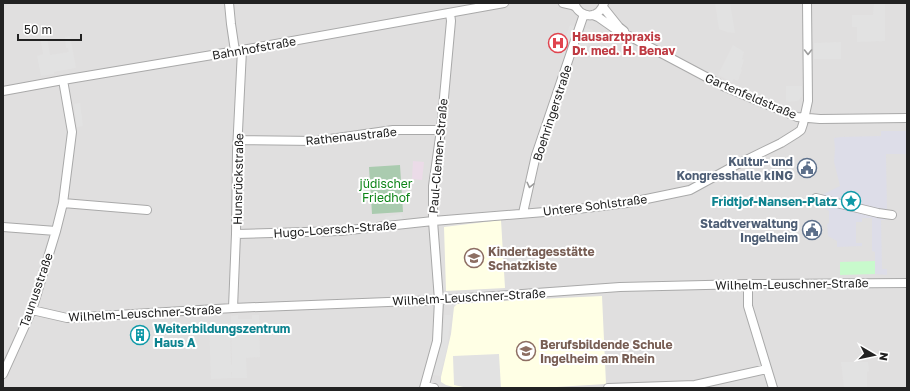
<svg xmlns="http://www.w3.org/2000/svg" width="910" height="391" font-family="'Golos Text',sans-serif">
  <rect width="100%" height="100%" fill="#f2efe9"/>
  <!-- residential -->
  <path fill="#e0dfdf" d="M 3,3 L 907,3 L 907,388 L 3,388 Z"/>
  <!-- industrial -->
  <path fill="#ebdbe8" d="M 413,161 L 424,162 L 422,180 L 412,179 Z"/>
  <!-- education -->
  <path fill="#ffffe5" d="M 501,220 L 505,288 L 446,291 L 444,227 Z
    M 602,296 L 606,384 L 540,388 L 457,388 L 446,385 L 441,382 L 441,377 L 451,334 L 454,307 L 458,303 Z"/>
  <!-- cemetery -->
  <path fill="#aacbaf" d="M 400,165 L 403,212 L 372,214 L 369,167 Z"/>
  <!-- park -->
  <path fill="#c8facc" d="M 875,261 L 875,274 L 840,275 L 840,262 Z"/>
  <!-- parking -->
  <path fill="#e2e2e2" d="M 715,3 L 730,3 L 735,33 L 727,32 L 719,29 Z
    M 874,3 L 885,3 L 885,41 L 857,42 L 857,27 L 852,27 L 852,15 L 873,15 Z
    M 570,25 L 577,27 L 570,47 L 563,45 Z
    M 586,28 L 593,30 L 585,52 L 578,50 Z
    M 46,31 L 50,55 L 69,52 L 68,48 L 66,48 L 65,37 L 70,36 L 76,68 L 54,72 L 54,74 L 41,76 L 37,56 L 43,54 L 39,32 Z
    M 841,42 L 841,59 L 814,59 L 814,43 Z
    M 733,45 L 744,52 L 742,59 L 744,60 L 741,69 L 742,70 L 738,81 L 733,79 L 732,82 L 718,75 Z
    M 786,86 L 802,86 L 802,96 L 799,100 L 797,101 L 786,102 Z
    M 80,103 L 83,126 L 77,127 L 74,104 Z
    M 401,214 L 403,219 L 387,223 L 385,217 Z
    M 238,315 L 238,319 L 252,319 L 252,315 L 259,315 L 260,357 L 246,358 L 247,378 L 232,378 L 232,372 L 231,372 L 232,378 L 211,379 L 209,324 L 230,323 L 231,364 L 232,365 L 231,316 Z
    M 445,315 L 451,315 L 447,347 L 440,376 L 433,375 L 441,346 Z
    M 499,354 L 501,388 L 468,388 L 454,385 L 453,356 Z
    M 841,362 L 868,362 L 869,371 L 867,372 L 867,388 L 844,388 Z"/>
  <!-- plaza -->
  <path fill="#dddde8" d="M 881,131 L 907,131 L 907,154 L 886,154 L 887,212 L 892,219 L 881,220 L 882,269 L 887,269 L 887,275 L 875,274 L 875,252 L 872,251 L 872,218 L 862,218 L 862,222 L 856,222 L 856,243 L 862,243 L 862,246 L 837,247 L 837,241 L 828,236 L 827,224 L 829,223 L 829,211 L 816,203 L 816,198 L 840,186 L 834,162 L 835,149 L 834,138 L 841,137 L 881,136 Z"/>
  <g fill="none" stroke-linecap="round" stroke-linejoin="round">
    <defs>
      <path id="minor" d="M 229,3 L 231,24 L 235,51
        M 563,3 L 572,5 L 576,7
        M 574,3 C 580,19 599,20 604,3
        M 603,7 L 619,27 L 624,31
        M 593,15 L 598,17 L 618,31 L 629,36 L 725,87 L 797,117 L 820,119 L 907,118
        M 3,91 L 63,80 L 242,50 L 504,3
        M 238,140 L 316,141 L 393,130 L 441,130
        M 816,198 L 878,213 L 892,215
        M 63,203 L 147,210
        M 523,213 L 536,155 L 584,14
        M 3,227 L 56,231
        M 236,234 L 340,231 L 433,221 L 569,210 L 627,203 L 690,190 L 734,166 L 781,143 L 797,133 L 801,130 L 803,124 L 808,101 L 807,3
        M 748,284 L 748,306 L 773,388
        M 233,308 L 236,234 L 237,151 L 242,50
        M 32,310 L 67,318 L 233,308 L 439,300 L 620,287 L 748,284 L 907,283
        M 3,374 L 32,310 L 56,231 L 63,203 L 72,132 L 63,80
        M 425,386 L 434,388
        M 424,388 L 437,341 L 439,300 L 433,221 L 433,186 L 441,130 L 451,21 L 450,13
        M 608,388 L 695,385 L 767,369"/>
    </defs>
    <!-- minor casing -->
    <use href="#minor" stroke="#a9a9a9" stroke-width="10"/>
    <!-- minor -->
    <use href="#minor" stroke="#fff" stroke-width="8"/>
  </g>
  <!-- one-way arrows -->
  <defs><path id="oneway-chevron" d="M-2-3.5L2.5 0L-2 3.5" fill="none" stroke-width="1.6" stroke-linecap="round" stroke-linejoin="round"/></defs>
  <g stroke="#9c9c9c">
    <use href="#oneway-chevron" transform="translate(808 52) rotate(90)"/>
    <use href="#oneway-chevron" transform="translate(530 185) rotate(103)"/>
  </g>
  <!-- icons -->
  <defs>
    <symbol id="hospital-ring" viewBox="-11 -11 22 22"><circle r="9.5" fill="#fff" stroke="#e0444e" stroke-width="1.5"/><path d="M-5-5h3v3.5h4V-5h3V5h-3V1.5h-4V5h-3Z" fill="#e0444e"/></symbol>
    <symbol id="civic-ring" viewBox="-11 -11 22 22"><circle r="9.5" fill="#fff" stroke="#5c6f8a" stroke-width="1.5"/><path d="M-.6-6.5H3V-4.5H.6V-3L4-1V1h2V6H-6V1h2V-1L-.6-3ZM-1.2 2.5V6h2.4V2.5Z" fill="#5c6f8a"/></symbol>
    <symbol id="sight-ring" viewBox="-11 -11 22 22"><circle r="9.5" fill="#fff" stroke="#0f9aa8" stroke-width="1.5"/><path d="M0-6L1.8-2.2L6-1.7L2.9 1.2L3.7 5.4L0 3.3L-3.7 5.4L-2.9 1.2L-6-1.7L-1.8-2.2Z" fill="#0f9aa8"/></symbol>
    <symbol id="school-ring" viewBox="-11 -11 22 22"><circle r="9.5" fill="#fff" stroke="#8d6e63" stroke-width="1.5"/><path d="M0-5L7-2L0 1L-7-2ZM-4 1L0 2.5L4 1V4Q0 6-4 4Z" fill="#8d6e63"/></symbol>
    <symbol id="building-ring" viewBox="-11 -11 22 22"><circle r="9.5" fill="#fff" stroke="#0f9aa8" stroke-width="1.5"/><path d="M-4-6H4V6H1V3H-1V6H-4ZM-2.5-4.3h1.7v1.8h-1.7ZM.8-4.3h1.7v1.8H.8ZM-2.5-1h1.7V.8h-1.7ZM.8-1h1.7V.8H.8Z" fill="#0f9aa8"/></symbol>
  </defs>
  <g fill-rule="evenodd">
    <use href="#hospital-ring" x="547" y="32" width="22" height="22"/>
    <use href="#civic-ring" x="796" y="157" width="22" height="22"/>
    <use href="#sight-ring" x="840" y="190" width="22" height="22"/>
    <use href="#civic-ring" x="801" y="219" width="22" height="22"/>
    <use href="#school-ring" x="463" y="247" width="22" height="22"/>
    <use href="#building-ring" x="129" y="324" width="22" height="22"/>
    <use href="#school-ring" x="515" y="340" width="22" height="22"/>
  </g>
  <g text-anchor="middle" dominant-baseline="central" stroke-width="4" stroke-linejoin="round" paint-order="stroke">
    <!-- health labels -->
    <g font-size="12" font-weight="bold" fill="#be3a42" stroke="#fff" text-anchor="start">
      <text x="572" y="36">Hausarztpraxis<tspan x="572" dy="14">Dr. med. H. Benav</tspan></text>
    </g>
    <!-- street labels -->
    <g font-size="12" fill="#222" stroke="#fff">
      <text transform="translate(254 48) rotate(-10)">Bahnhofstraße</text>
      <text transform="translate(751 96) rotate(23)">Gartenfeldstraße</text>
      <text transform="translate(552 113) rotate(-72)">Boehringerstraße</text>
      <text transform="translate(351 136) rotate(-6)">Rathenaustraße</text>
      <text transform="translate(438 156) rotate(-85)">Paul-Clemen-Straße</text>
      <text transform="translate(238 179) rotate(-89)">Hunsrückstraße</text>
      <text transform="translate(595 205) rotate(-7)">Untere Sohlstraße</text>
      <text transform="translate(335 229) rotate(-4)">Hugo-Loersch-Straße</text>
      <text transform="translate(792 284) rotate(-1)">Wilhelm-Leuschner-Straße</text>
      <text transform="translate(36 290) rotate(-71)">Taunusstraße</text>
      <text transform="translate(469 297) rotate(-3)">Wilhelm-Leuschner-Straße</text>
      <text transform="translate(145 313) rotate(-3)">Wilhelm-Leuschner-Straße</text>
    </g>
    <!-- service labels -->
    <g font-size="12" font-weight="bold" fill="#4e5e75" stroke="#fff" text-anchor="end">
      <text x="793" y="161">Kultur- und<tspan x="793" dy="14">Kongresshalle kING</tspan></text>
      <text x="798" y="223">Stadtverwaltung<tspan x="798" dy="14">Ingelheim</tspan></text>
    </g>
    <!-- park labels -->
    <g font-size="12" fill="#0c8416" stroke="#fff">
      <text x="386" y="183">jüdischer<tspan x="386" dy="14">Friedhof</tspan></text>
    </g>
    <!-- culture labels -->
    <g font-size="12" font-weight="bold" fill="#0d838f" stroke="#fff" text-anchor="end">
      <text x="837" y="201">Fridtjof-Nansen-Platz</text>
      <text x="154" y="328" text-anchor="start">Weiterbildungszentrum<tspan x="154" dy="14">Haus A</tspan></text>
    </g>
    <!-- education labels -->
    <g font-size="12" font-weight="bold" fill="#785e54" stroke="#fff" text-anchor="start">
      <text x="488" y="251">Kindertagesstätte<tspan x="488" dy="14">Schatzkiste</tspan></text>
      <text x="540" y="344">Berufsbildende Schule<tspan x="540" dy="14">Ingelheim am Rhein</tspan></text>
    </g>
  </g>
  <!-- border -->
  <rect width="910" height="391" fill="none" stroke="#222222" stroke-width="8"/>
  <!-- north arrow -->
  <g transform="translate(874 355) rotate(99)" stroke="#ffffff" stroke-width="3" paint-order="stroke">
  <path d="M0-3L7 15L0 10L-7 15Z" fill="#222222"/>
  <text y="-6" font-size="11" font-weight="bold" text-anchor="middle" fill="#222222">N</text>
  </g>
  <!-- scale -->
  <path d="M18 34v6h63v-6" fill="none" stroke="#222222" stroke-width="2"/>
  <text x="24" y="34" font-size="12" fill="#222222" stroke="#ffffff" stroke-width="3" paint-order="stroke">50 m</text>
</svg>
